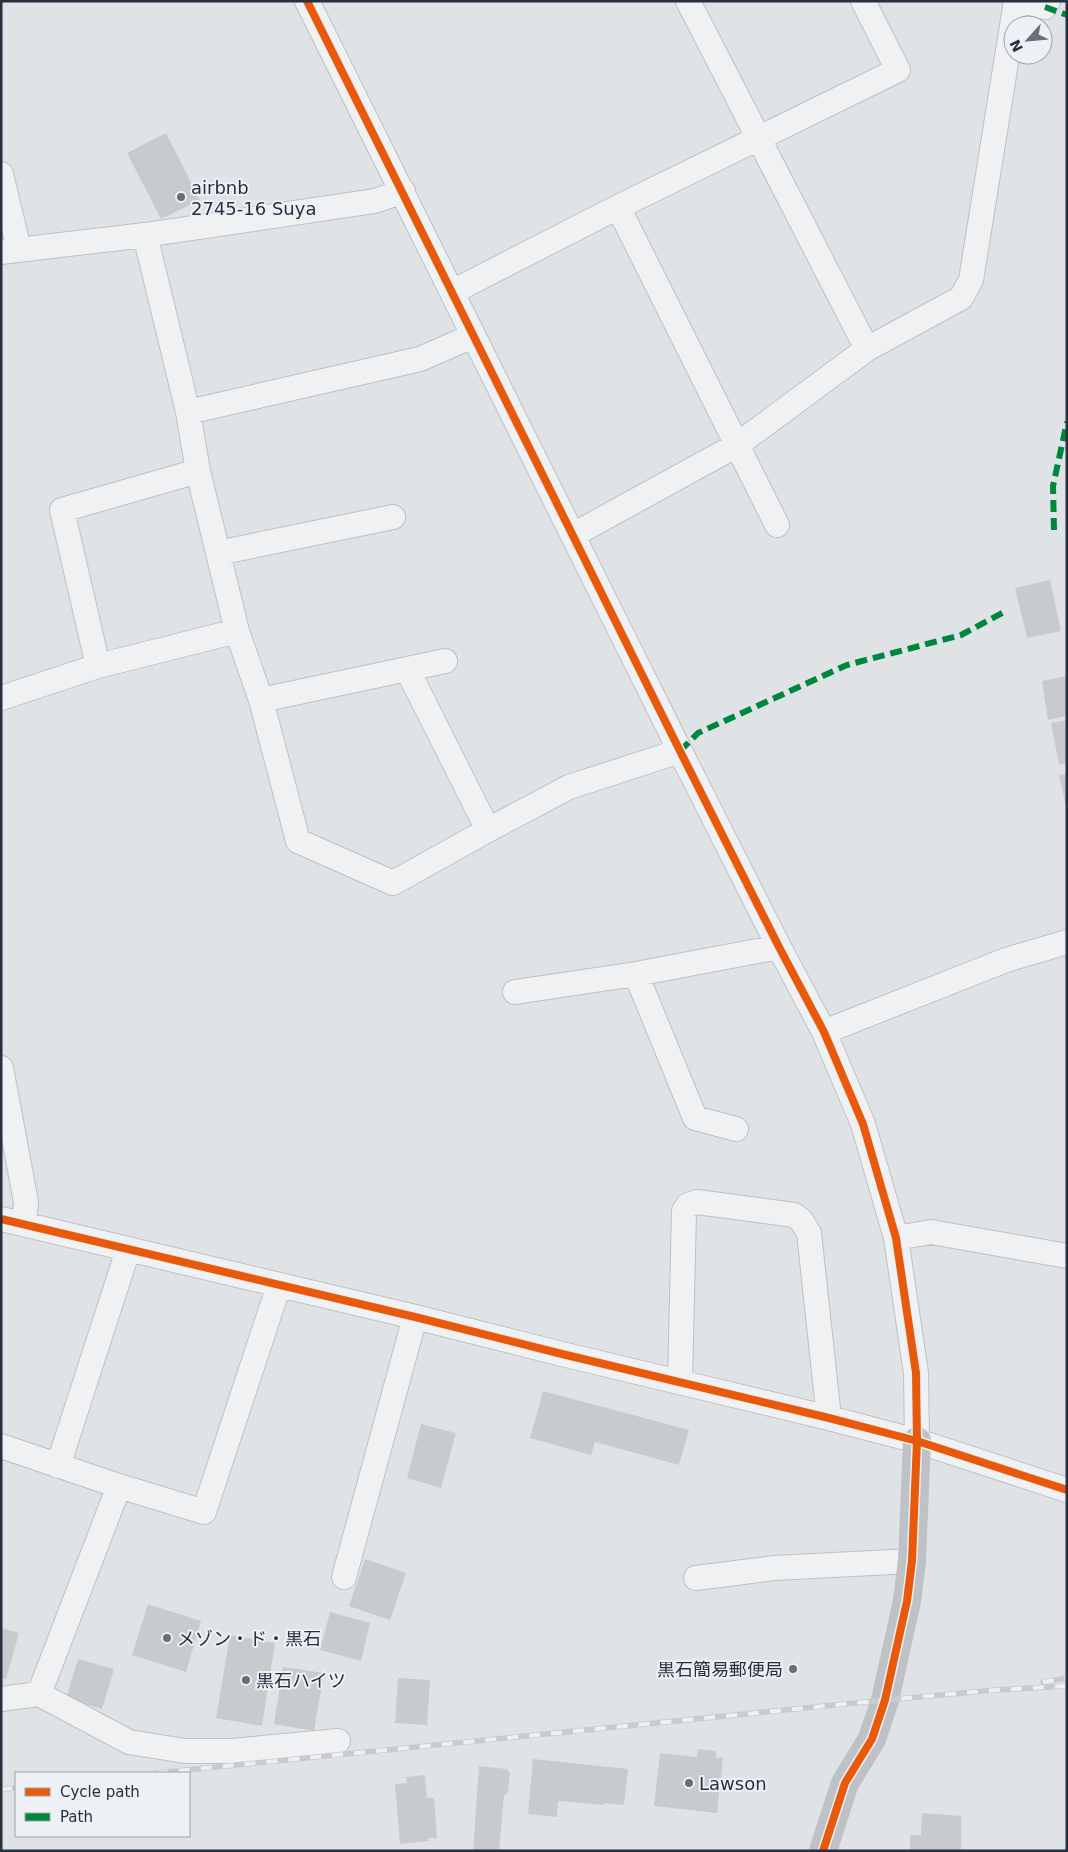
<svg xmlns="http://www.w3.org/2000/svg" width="1068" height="1852" font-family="'DejaVu Sans','Noto Sans JP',sans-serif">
  <rect width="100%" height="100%" fill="#e0e3e6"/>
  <!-- building -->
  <path fill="#c8cbce" d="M 166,133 L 200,200 L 161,219 L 127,153 Z
    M 1050,580 L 1061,631 L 1027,638 L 1015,588 Z
    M 1067,676 L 1067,716 L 1048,720 L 1042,681 Z
    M 1067,720 L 1067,763 L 1059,765 L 1051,723 Z
    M 1067,774 L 1067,807 L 1066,807 L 1059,775 Z
    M 543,1391 L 689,1430 L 679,1465 L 595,1442 L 591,1455 L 530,1438 Z
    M 421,1424 L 456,1433 L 441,1488 L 407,1478 Z
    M 365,1559 L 406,1573 L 390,1620 L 349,1606 Z
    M 148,1604 L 201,1621 L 186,1672 L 132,1655 Z
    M 330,1612 L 370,1623 L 361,1661 L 320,1650 Z
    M 1,1628 L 19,1633 L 6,1679 L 1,1678 Z
    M 230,1635 L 275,1643 L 262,1726 L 216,1718 Z
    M 78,1659 L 114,1669 L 102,1709 L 66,1699 Z
    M 283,1667 L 324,1673 L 314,1731 L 274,1724 Z
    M 398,1678 L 430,1680 L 427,1725 L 395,1723 Z
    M 698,1749 L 716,1751 L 716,1758 L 723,1758 L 717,1813 L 654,1806 L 660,1753 L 697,1757 Z
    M 533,1759 L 628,1769 L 624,1805 L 604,1803 L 604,1805 L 558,1801 L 557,1817 L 528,1814 Z
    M 479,1766 L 507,1769 L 510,1773 L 508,1792 L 504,1796 L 499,1851 L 473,1851 Z
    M 425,1775 L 427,1798 L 434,1798 L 437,1838 L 428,1838 L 429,1841 L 400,1844 L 395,1784 L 407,1783 L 406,1777 Z
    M 922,1813 L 961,1816 L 961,1851 L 910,1851 L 910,1835 L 921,1835 Z"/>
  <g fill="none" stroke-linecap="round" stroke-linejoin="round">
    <defs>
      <path id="street" d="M 307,1 L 680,751 L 779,947 L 824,1032 L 863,1124 L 896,1238 L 916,1373 L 917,1441
        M 688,1 L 867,349
        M 1021,1 L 1045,7 L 1048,1
        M 1,174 L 19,249
        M 618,207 L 777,525
        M 145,235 L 188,412 L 420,359 L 473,336
        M 1,252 L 145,235 L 375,201 L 403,191
        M 452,292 L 618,207 L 898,70 L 863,1
        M 198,471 L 218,553 L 393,517
        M 573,535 L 737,445 L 867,349 L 961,298 L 971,280 L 1016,1
        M 237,631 L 261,700 L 445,661
        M 98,666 L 237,631 L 218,553
        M 1,698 L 98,666 L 62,510 L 198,471 L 188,412
        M 261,700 L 298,841 L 393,883 L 488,830 L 407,669
        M 488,830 L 569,787 L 680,751
        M 636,974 L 695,1118 L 736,1129
        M 515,992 L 636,974 L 779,947
        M 824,1032 L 1006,960 L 1067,942
        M 1,1068 L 26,1202 L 24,1224
        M 1,1219 L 415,1317 L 562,1354 L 829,1418 L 917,1441 L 1067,1490
        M 896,1238 L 931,1232 L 1067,1256
        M 680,1382 L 684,1211 L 688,1205 L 697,1202 L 794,1215 L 801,1220 L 809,1233 L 829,1418
        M 1,1446 L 119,1486 L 39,1694 L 1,1699
        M 58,1466 L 128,1250
        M 119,1486 L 204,1512 L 279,1285
        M 344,1577 L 415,1317
        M 696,1578 L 774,1568 L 912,1561
        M 39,1694 L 129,1742 L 185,1751 L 232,1751 L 338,1741"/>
    </defs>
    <!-- street casing -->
    <use href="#street" stroke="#bec1c4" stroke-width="26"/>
    <!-- street -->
    <use href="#street" stroke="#eff1f2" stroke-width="24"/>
    <!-- secondary -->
    <path stroke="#bec1c5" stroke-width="28" d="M 823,1851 L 845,1783 L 872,1739 L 885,1700 L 907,1601 L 912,1561 L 917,1441"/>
    <defs>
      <path id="rail" d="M 1043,1682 L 1067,1678
        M 157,1773 L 885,1700 L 996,1690 L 1067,1686
        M 1,1789 L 16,1788"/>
    </defs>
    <!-- rail casing -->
    <use href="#rail" stroke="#c9cacd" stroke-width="5.5"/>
    <!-- rail -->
    <use href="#rail" stroke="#edf1f5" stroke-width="4" stroke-dasharray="11" stroke-linecap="butt"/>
    <!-- quiet -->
    <path stroke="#00873e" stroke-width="6" stroke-dasharray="12 6" stroke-linecap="butt" d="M 1045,7 L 1067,15
      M 1054,530 L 1053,486 L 1067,422
      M 680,751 L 698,733 L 847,665 L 961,635 L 1004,612"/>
    <defs>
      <path id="cycleway" d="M 307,1 L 680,751 L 779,947 L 824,1032 L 863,1124 L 896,1238 L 916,1373 L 917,1441 L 912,1561 L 907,1601 L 885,1700 L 872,1739 L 845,1783 L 823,1851
        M 1,1219 L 415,1317 L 562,1354 L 829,1418 L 917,1441 L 1067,1490"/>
    </defs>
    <!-- cycleway casing -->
    <use href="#cycleway" stroke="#edf1f5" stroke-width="11"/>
    <!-- cycleway -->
    <use href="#cycleway" stroke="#e8590c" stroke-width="8"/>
  </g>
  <!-- markers -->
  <g fill="#686f79" stroke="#edf1f5" stroke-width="2">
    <circle cx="181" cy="197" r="5"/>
    <circle cx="167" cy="1638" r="5"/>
    <circle cx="793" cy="1669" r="5"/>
    <circle cx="246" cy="1680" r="5"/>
    <circle cx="689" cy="1783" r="5"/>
  </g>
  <g text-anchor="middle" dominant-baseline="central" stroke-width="4" stroke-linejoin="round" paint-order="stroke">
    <!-- poi labels -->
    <g font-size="18" fill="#27303f" stroke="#edf1f5" text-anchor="start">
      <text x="191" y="187">airbnb<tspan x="191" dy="21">2745-16 Suya</tspan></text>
      <text x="177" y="1638">メゾン・ド・黒石</text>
      <text x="783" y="1669" text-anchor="end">黒石簡易郵便局</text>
      <text x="256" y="1680">黒石ハイツ</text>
      <text x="699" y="1783">Lawson</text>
    </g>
  </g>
  <!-- border -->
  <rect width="1068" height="1852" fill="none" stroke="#27303f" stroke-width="5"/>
  <!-- legend -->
  <rect x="15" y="1772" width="175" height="65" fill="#edf1f5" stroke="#9ea4ac"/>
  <rect x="25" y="1788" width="25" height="8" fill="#e8590c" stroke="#9ea4ac"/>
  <text x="60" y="1797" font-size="15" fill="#27303f">Cycle path</text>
  <rect x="25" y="1813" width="25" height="8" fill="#00873e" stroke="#9ea4ac"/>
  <text x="60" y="1822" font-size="15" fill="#27303f">Path</text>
  <!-- north arrow -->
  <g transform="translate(1028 40) rotate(243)"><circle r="24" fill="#edf1f5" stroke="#9ea4ac"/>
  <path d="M0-4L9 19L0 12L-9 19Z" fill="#686f79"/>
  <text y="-8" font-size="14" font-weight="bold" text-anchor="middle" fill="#27303f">N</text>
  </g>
</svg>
